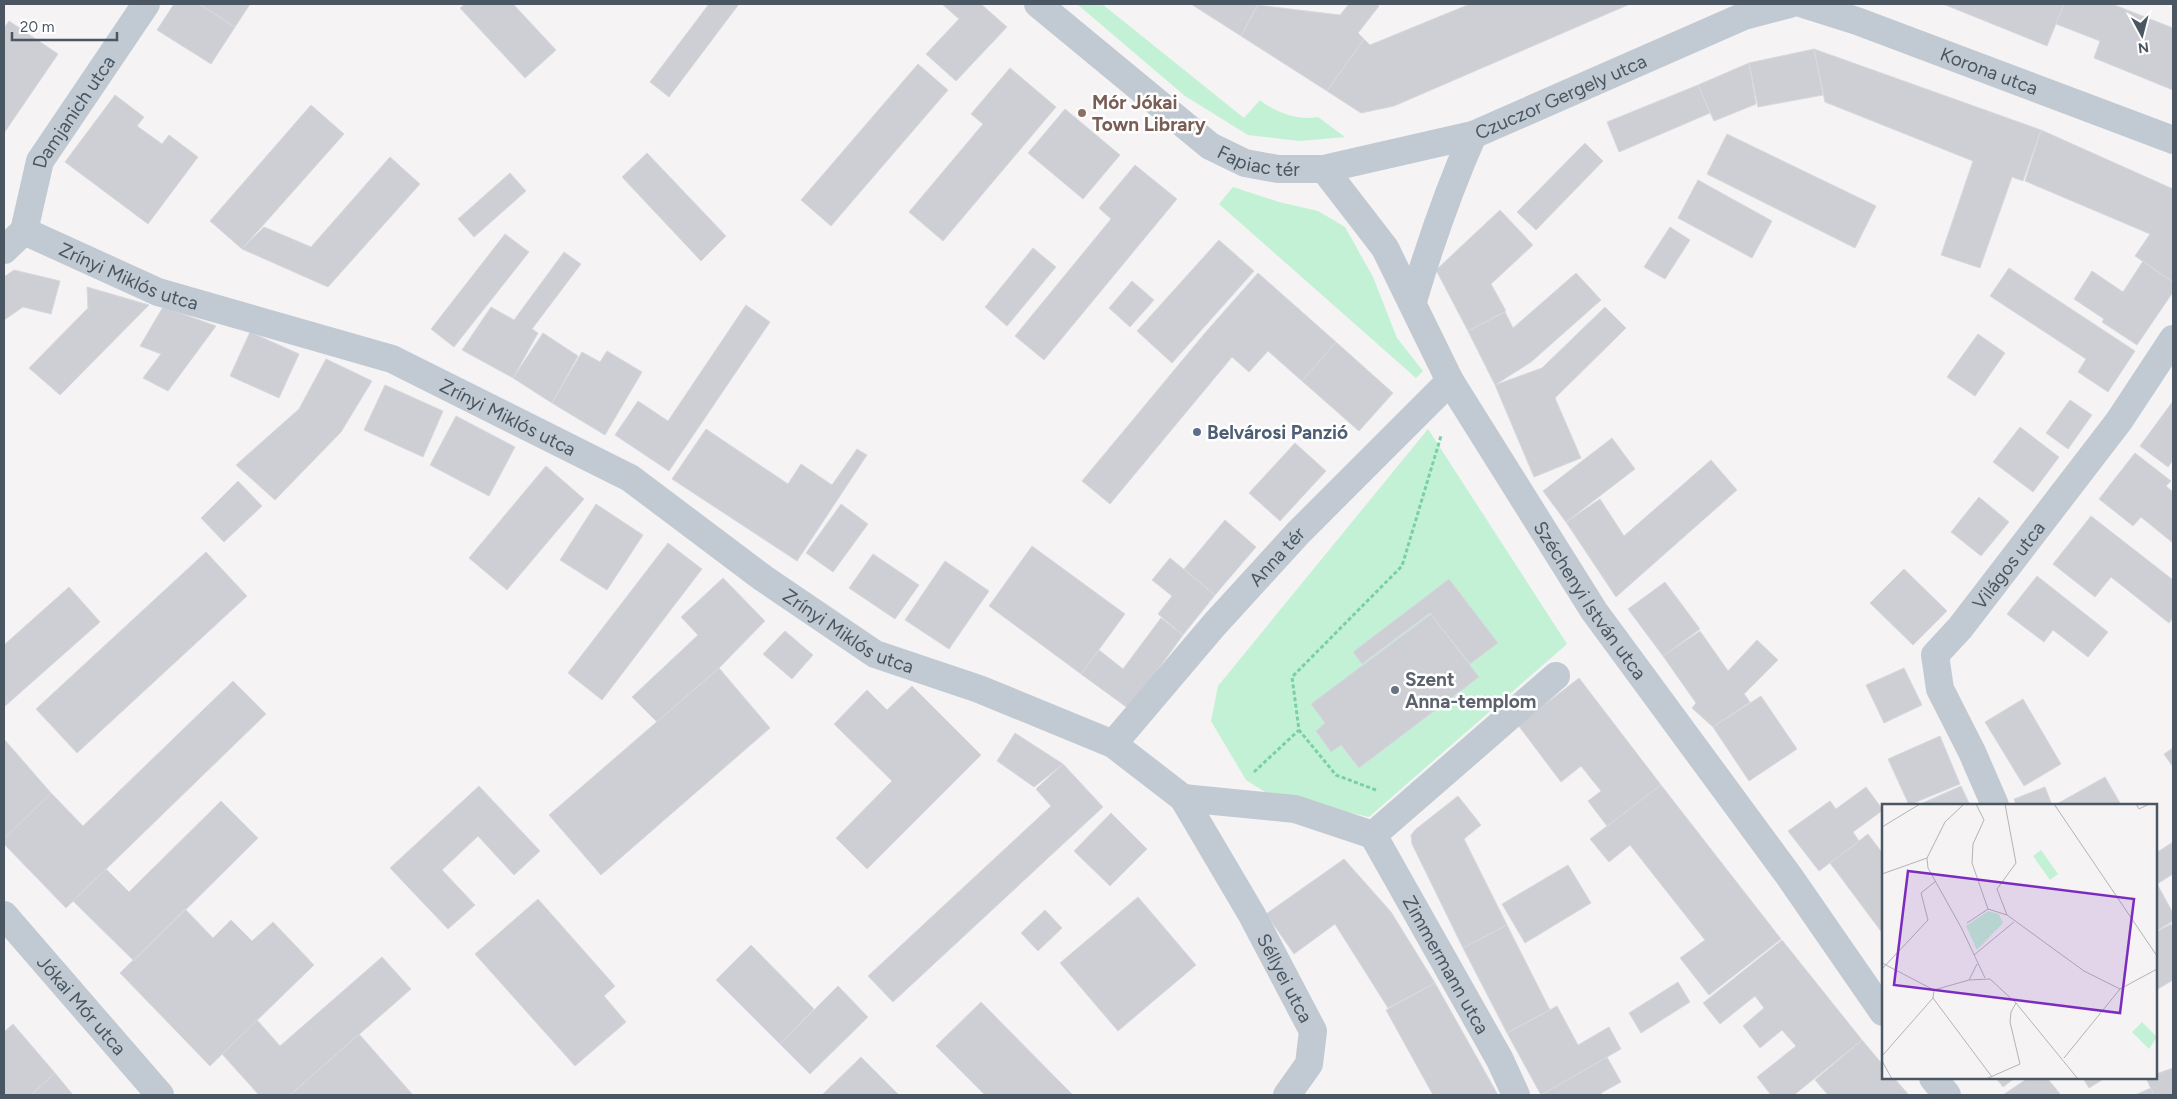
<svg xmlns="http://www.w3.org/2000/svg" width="2177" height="1099" font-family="Figtree,sans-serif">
  <rect width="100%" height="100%" fill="#f5f3f3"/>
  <!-- green -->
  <path fill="#c3f1d5" d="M 1077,4 L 1102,4 L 1244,118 L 1260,100 C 1274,112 1299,121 1318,117 L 1345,137 L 1299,141 L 1248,135 L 1185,96 Z
    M 1233,187 L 1279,202 L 1318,211 L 1345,227 L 1373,277 L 1397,338 L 1423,371 L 1416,378 L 1219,204 Z
    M 1428,429 L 1567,644 L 1369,817 L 1268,794 L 1246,780 L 1211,721 L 1218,686 Z"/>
  <!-- building -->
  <path fill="#cdcfd5" stroke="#d7d9de" d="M 174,4 L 199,4 L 235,27 L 211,64 L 157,30 Z
    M 199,4 L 250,4 L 235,27 Z
    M 465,4 L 513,4 L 556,50 L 525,78 L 460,8 Z
    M 709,4 L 739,4 L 669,97 L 650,82 Z
    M 942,4 L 981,4 L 1007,27 L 956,81 L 926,54 L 959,19 Z
    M 1191,4 L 1259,4 L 1241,36 Z
    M 1349,4 L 1376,4 L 1379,6 L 1358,33 L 1364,39 L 1327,91 L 1241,36 L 1257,5 L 1340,15 Z
    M 1470,4 L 1630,4 L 1394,106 L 1361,113 L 1327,91 L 1364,39 L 1370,45 Z
    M 1943,4 L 2064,4 L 2047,46 Z
    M 2064,4 L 2112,4 L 2173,28 L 2173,90 L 2094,58 L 2100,41 L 2056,24 Z
    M 9,21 L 58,54 L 4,133 L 4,28 Z
    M 1814,49 L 2041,130 L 2023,181 L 2012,177 L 1980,268 L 1941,255 L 1973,161 L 1825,102 Z
    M 1814,49 L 1823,95 L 1758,107 L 1749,63 Z
    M 1749,63 L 1756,104 L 1714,121 L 1698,85 Z
    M 918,64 L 948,90 L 831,226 L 801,200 Z
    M 1010,68 L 1056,107 L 943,241 L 909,212 L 983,124 L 971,114 Z
    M 1698,85 L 1710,113 L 1619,152 L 1607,122 Z
    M 115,95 L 144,117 L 137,126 L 162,144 L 169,135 L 198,157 L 148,224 L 65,162 Z
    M 311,105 L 344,134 L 242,249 L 210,221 Z
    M 1065,109 L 1120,155 L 1083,199 L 1028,153 Z
    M 2041,130 L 2173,189 L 2173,282 L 2135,256 L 2150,234 L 2025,181 Z
    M 1727,134 L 1876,206 L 1855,248 L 1707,174 Z
    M 1585,143 L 1603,161 L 1536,230 L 1517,212 Z
    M 647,153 L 726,236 L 701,261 L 622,177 Z
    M 390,157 L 420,184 L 328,287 L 242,249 L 264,227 L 311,247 Z
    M 1135,165 L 1177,199 L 1044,360 L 1015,336 L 1111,219 L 1099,208 Z
    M 510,173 L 526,191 L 474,237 L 458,219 Z
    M 1698,180 L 1772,221 L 1752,258 L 1678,218 Z
    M 1500,210 L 1533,245 L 1491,284 L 1506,311 L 1468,331 L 1436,270 Z
    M 1670,227 L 1690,240 L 1665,279 L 1644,267 Z
    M 505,234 L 529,252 L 454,347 L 431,329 Z
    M 1219,240 L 1254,271 L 1172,363 L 1137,331 Z
    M 1033,248 L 1056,267 L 1007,326 L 985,307 Z
    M 564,252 L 581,264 L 532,329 L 538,333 L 513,378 L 462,350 L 491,307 L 514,320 Z
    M 2143,261 L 2173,282 L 2173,292 L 2137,345 L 2102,322 L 2104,319 L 2074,299 L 2092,271 L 2123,292 Z
    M 2009,268 L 2135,351 L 2108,392 L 2078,372 L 2086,359 L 1990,296 Z
    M 14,270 L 60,281 L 51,314 L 23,307 L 4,320 L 4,277 Z
    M 1258,273 L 1336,342 L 1302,381 L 1268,351 L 1249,372 L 1232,357 L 1110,504 L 1082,481 L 1205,333 Z
    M 1576,273 L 1601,300 L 1531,362 L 1495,385 L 1468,331 L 1505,312 L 1513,328 Z
    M 1132,281 L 1154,300 L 1130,327 L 1109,308 Z
    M 87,287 L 149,305 L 60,395 L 29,368 L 88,308 Z
    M 746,305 L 770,322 L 669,471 L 615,435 L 638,401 L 668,421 Z
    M 163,307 L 216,326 L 168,391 L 143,378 L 161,354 L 140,346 Z
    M 1605,307 L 1626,328 L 1555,398 L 1581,458 L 1534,477 L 1495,385 L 1542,368 Z
    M 250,332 L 299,354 L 279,398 L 230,376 Z
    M 543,333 L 578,356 L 552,403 L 513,378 Z
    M 1978,334 L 2005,353 L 1975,396 L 1947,377 Z
    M 1336,342 L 1393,393 L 1359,431 L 1302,381 Z
    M 607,351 L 642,372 L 605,435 L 552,403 L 582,352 L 600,362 Z
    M 326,359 L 372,381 L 341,432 L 275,500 L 236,465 L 299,409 Z
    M 385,385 L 443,411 L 423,457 L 364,430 Z
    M 2070,400 L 2092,415 L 2068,449 L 2046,433 Z
    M 2173,401 L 2173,460 L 2168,467 L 2140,446 Z
    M 456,416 L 515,447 L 489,496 L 430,465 Z
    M 2020,427 L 2059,457 L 2033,492 L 1993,462 Z
    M 706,429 L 788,484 L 801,464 L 832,485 L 857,449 L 867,455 L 797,561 L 672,479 Z
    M 1612,438 L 1635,469 L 1566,522 L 1543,491 Z
    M 1295,443 L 1326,471 L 1280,521 L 1249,493 Z
    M 2135,453 L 2171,481 L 2166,486 L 2173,492 L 2173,543 L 2141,517 L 2133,526 L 2099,499 Z
    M 1711,460 L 1737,490 L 1616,597 L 1566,522 L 1600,499 L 1624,536 Z
    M 546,466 L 584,499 L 507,590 L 469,558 Z
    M 238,481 L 262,506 L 224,542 L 201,518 Z
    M 1979,497 L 2009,522 L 1981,556 L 1951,532 Z
    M 596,504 L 643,535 L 607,590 L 560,560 Z
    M 841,504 L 868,524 L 833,572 L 806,553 Z
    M 2091,516 L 2173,580 L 2173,618 L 2169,623 L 2111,577 L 2095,597 L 2053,564 Z
    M 1225,520 L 1256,547 L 1215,595 L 1184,569 Z
    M 668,543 L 702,569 L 602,700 L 568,673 Z
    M 1032,546 L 1125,614 L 1081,674 L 989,606 Z
    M 206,552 L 247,596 L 77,753 L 36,709 Z
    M 873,554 L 919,585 L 895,619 L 849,588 Z
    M 1170,558 L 1215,595 L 1183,635 L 1158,614 L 1172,596 L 1152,580 Z
    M 945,561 L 989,591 L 949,649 L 905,620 Z
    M 1904,569 L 1947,611 L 1913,645 L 1870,603 Z
    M 2037,576 L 2108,632 L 2088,657 L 2053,630 L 2044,642 L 2007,614 Z
    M 723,578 L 765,621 L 719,668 L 657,722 L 632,697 L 698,635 L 681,617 Z
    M 1449,579 L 1498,643 L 1470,664 L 1430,613 L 1362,664 L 1353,652 Z
    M 1665,582 L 1700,629 L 1663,656 L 1628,609 Z
    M 69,587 L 100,622 L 4,707 L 4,645 Z
    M 1431,614 L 1479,677 L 1359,768 L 1341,745 L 1331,752 L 1316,731 L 1325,723 L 1311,704 Z
    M 1161,618 L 1183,635 L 1129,709 L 1081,674 L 1099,650 L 1123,669 Z
    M 785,631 L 813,655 L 792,679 L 763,654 Z
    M 1700,631 L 1728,671 L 1757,640 L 1778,660 L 1744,694 L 1750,702 L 1713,727 L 1692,708 L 1696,703 L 1663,656 Z
    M 719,668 L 770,728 L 601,875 L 549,815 Z
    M 1904,668 L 1922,705 L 1884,723 L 1866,685 Z
    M 1579,678 L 1661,785 L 1607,826 L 1588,801 L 1601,791 L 1581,766 L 1561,782 L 1518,725 Z
    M 233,681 L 266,714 L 66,908 L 4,844 L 4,839 L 51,793 L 83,826 Z
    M 912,686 L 981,755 L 867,869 L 836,838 L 892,781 L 834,724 L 867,690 L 887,710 Z
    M 1761,696 L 1797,749 L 1749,781 L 1713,727 Z
    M 2023,699 L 2061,764 L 2024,786 L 1985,722 Z
    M 1015,733 L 1063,764 L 1034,787 L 997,761 Z
    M 1940,736 L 1960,784 L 1909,805 L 1888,759 Z
    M 4,739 L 51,793 L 4,839 Z
    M 2173,748 L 2173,767 L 2164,754 Z
    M 1063,764 L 1103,807 L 893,1002 L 868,976 L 1051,806 L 1036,789 Z
    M 2105,777 L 2120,803 L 2115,805 L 2055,805 Z
    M 1661,785 L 1781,939 L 1709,995 L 1680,958 L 1705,940 L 1630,845 L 1609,862 L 1590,839 Z
    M 479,786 L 540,851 L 514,875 L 478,836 L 442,870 L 475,905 L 448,929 L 390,868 Z
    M 1961,786 L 1970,805 L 1918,805 Z
    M 1866,787 L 1883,810 L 1853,832 L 1859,841 L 1819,871 L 1788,831 L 1830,801 L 1836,809 Z
    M 2045,787 L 2052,805 L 2016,805 L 2014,799 Z
    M 1458,796 L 1481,825 L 1464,839 L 1507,925 L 1463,948 L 1412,844 L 1411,835 L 1416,829 Z
    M 221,801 L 258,838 L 134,961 L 73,901 L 106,869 L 129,892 Z
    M 1111,813 L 1147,849 L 1110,886 L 1074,851 Z
    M 1868,834 L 1883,854 L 1883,934 L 1830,863 Z
    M 2173,842 L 2173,874 L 2157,884 L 2173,913 L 2173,921 L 2156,931 L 2156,853 Z
    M 1344,859 L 1391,912 L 1435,983 L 1388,1008 L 1335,924 L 1294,954 L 1266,914 Z
    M 1568,865 L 1591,903 L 1525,943 L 1502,904 Z
    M 1138,897 L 1196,965 L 1118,1031 L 1060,963 Z
    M 538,899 L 615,986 L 604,996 L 626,1022 L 575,1066 L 475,954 Z
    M 185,909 L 213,938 L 231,920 L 252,941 L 273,922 L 314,965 L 210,1066 L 120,973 Z
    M 1045,910 L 1062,928 L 1038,951 L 1021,933 Z
    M 2171,924 L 2173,929 L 2173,980 L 2156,990 L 2156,932 Z
    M 1507,925 L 1550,1010 L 1507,1033 L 1463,948 Z
    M 1782,940 L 1862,1040 L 1794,1095 L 1771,1095 L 1757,1077 L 1796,1046 L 1782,1030 L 1760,1048 L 1743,1026 L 1764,1008 L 1755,996 L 1720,1024 L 1703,1003 Z
    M 751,945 L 814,1009 L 780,1044 L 716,980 Z
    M 382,957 L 411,989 L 290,1095 L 259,1095 L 222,1054 L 257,1020 L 280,1046 Z
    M 1678,982 L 1690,1002 L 1641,1033 L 1629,1013 Z
    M 1435,983 L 1498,1095 L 1433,1095 L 1386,1010 Z
    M 838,986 L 868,1017 L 810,1074 L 780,1044 Z
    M 981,1002 L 1058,1080 L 1073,1095 L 985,1095 L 936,1046 Z
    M 1557,1006 L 1578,1045 L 1609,1027 L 1621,1049 L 1541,1095 L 1507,1033 Z
    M 13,1024 L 55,1073 L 31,1095 L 4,1095 L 4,1032 Z
    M 359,1034 L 413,1095 L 290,1095 Z
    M 1862,1040 L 1883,1065 L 1883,1078 L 1894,1078 L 1909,1095 L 1828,1095 L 1815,1080 Z
    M 861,1057 L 899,1095 L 822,1095 Z
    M 1607,1057 L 1621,1082 L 1601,1093 L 1602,1095 L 1541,1095 Z
    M 2173,1068 L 2173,1095 L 2154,1095 L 2146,1078 L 2156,1078 L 2156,1074 Z
    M 55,1073 L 73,1095 L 31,1095 Z
    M 1996,1078 L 2015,1078 L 2003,1087 Z
    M 2028,1078 L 2047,1078 L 2061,1095 L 2003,1095 Z
    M 2083,1078 L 2105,1078 L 2089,1088 Z
    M 2151,1088 L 2154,1095 L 2135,1095 Z"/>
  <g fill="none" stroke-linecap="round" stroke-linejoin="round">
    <!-- path -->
    <path stroke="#7ad0a6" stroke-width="3" stroke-dasharray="4 2.5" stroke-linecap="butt" d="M 1254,772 L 1299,730
      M 1376,790 L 1336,775 L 1299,730 L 1292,677 L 1402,566 L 1441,436"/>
    <!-- street -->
    <g stroke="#c1cad2" stroke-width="28">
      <path id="s1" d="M 1038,4 L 1210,146 L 1245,163 L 1278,169 L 1324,169 L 1473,135 L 1744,16 L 1790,4"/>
      <path id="s2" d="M 1803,4 L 1857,21 L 2173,140"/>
      <path id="s3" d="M 1324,169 L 1385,248 L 1450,381 L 1594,611 L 1789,876 L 1883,1012"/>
      <path id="s4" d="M 24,231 L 40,161 L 146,4"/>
      <path id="s5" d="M 4,250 L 24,231 L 158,292 L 392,359 L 630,478 L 763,578 L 875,654 L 979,689 L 1113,744 L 1183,798 L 1252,915 L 1313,1031 L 1309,1064 L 1287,1095"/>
      <path d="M 1413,301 C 1430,244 1449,189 1473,135"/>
      <path id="s6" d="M 1113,744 L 1214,625 L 1298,533 L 1450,381"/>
      <path d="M 1183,798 L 1295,809 L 1373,835 L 1556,676"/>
      <path id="s7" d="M 1995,805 L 1972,752 L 1940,689 L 1935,655 L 1960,628 L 2119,421 L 2173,339"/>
      <path id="s8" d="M 1373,835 L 1500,1060 L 1516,1095"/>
      <path id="s9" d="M 4,915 L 160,1095"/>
      <path d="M 1933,1078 L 1947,1095"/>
    </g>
  </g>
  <!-- markers -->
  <circle fill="#8d6e63" stroke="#fff" stroke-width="2" cx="1082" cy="113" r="5"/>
  <circle fill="#5c6f8a" stroke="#fff" stroke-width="2" cx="1197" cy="432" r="5"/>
  <circle fill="#6b7280" stroke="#fff" stroke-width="2" cx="1395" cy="690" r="5"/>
  <g text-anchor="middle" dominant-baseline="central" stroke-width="5" stroke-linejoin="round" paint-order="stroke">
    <!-- street labels -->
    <g font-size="19" fill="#4a5661" stroke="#fff">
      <text stroke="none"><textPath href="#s2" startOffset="198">Korona utca</textPath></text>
      <text stroke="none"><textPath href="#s1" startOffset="590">Czuczor Gergely utca</textPath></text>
      <text stroke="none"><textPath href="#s4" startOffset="131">Damjanich utca</textPath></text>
      <text stroke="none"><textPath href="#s1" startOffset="275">Fapiac tér</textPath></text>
      <text stroke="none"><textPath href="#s5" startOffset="142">Zrínyi Miklós utca</textPath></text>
      <text stroke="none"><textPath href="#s5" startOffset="548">Zrínyi Miklós utca</textPath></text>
      <text stroke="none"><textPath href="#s6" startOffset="249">Anna tér</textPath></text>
      <text stroke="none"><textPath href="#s7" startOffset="279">Világos utca</textPath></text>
      <text stroke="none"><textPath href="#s3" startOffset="508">Széchenyi István utca</textPath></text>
      <text stroke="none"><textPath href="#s5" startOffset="952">Zrínyi Miklós utca</textPath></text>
      <text stroke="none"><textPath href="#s8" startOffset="149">Zimmermann utca</textPath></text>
      <text stroke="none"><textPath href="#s5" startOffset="1536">Séllyei utca</textPath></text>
      <text stroke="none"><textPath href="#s9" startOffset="119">Jókai Mór utca</textPath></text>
    </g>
    <!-- education labels -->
    <g font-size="19" font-weight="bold" fill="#785e54" stroke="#fff" text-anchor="start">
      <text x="1092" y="102">Mór Jókai<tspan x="1092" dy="22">Town Library</tspan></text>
    </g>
    <!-- service labels -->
    <g font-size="19" font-weight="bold" fill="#4e5e75" stroke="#fff" text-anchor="start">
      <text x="1207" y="432">Belvárosi Panzió</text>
    </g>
    <!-- worship labels -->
    <g font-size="19" font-weight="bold" fill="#5b616d" stroke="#fff" text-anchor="start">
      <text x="1405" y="679">Szent<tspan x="1405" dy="22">Anna-templom</tspan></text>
    </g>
  </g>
  <!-- overview -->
  <g transform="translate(1882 804)">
    <rect width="275" height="275" fill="#f5f3f3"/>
    <path d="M 159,46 L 176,70 L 168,76 L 151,52 ZM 106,107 L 117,110 L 121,119 L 95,146 L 84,122 ZM 260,218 L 275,233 L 267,245 L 250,228 Z" fill="#c3f1d5"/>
    <path fill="none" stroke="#b1b4b9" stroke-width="1" d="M 82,0 L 63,18 L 45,54 L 46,64 L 80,125 L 103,174M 94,0 L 102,16 L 91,40 L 90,59 L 106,105M 123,0 L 134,59 L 115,85 L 125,111 L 202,167 L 238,185 L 275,165M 172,0 L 275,152M 254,0 L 257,5 L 267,0M 0,23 L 38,0M 0,70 L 45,54M 85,119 L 106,105 L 125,111M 92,151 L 132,118M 0,159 L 52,186M 0,165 L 46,116 L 39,89 L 54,77M 87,176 L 95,160M 51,194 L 110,273M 0,252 L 51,194 L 52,186 L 87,176 L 108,175 L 134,199 L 196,275M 182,254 L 238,185M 0,257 L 10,275M 104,275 L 138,260 L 128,218 L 129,208 L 134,199"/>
    <path fill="#7b2cbf" fill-opacity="0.15" stroke="#7b2cbf" stroke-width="2.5" d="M 26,67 L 252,95 L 238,209 L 12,181 Z"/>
    <rect width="275" height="275" fill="none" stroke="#4a5661" stroke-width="2.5"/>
  </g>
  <!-- border -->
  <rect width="2177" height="1099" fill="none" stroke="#4a5661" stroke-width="10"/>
  <!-- north arrow -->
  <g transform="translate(2142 35) rotate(173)" stroke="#ffffff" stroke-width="4" paint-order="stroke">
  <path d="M0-4L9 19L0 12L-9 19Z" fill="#4a5661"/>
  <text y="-8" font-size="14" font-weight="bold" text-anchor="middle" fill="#4a5661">N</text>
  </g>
  <!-- scale -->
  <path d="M12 32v8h105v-8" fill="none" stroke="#4a5661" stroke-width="2.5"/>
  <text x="20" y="32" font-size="15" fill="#4a5661" stroke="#ffffff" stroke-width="4" paint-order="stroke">20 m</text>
</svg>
